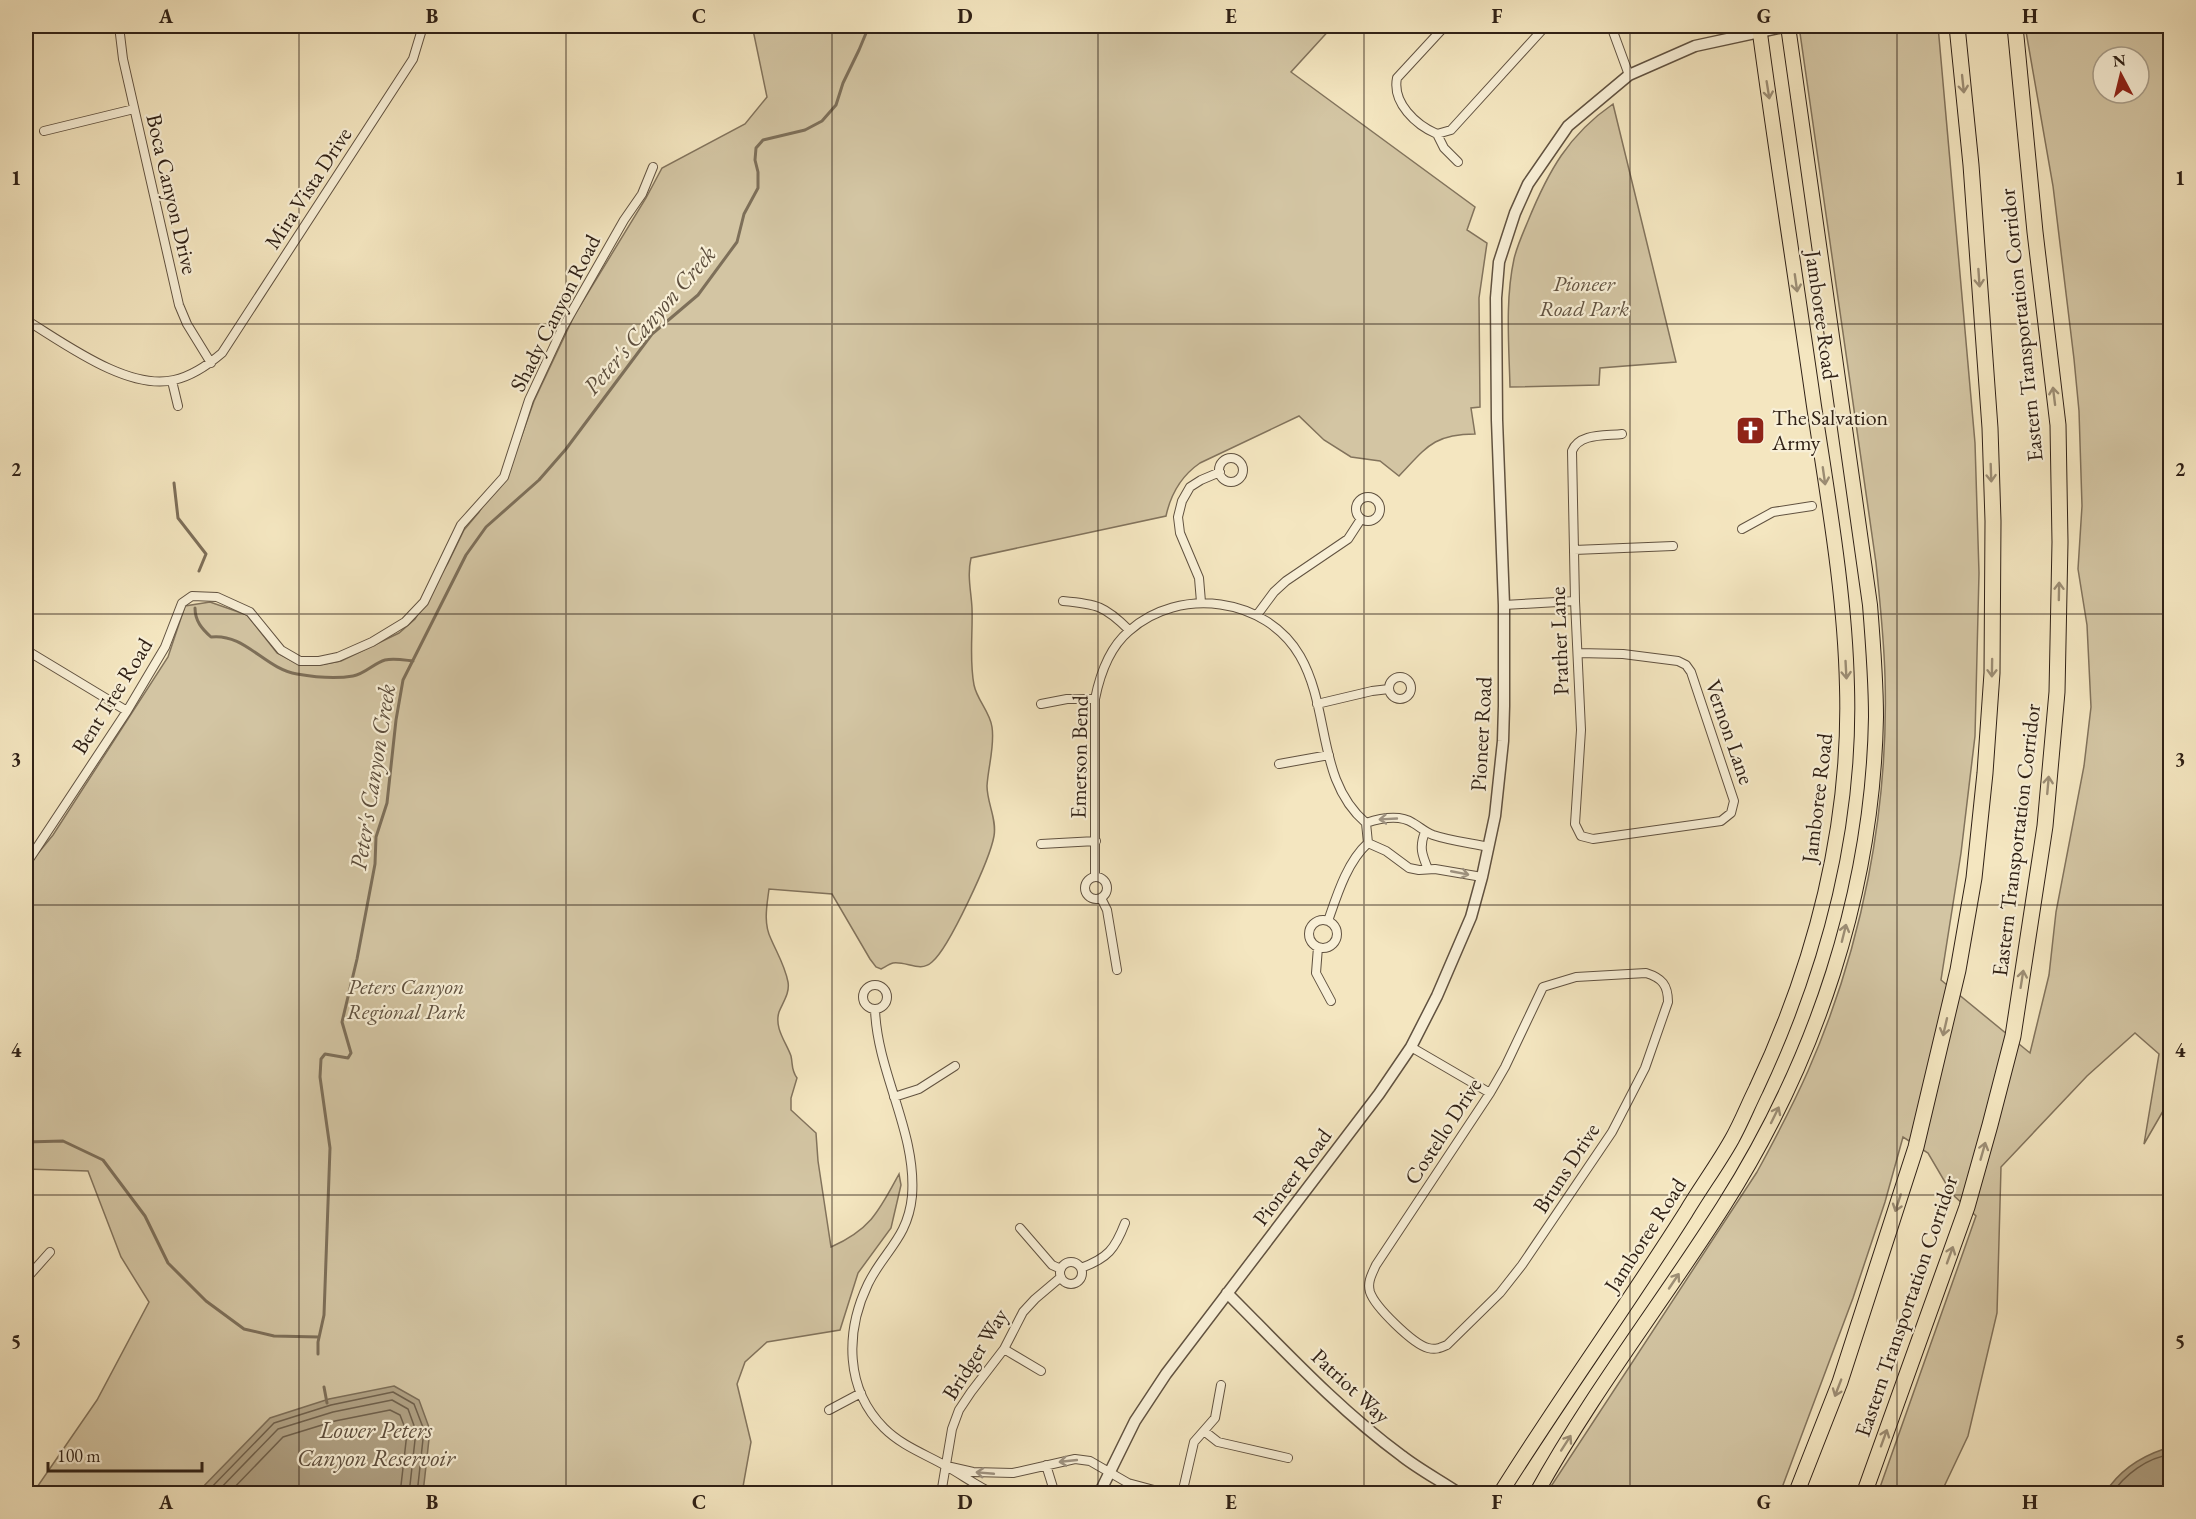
<svg xmlns="http://www.w3.org/2000/svg" width="2196" height="1519" font-family="'EB Garamond',serif">
  <rect width="100%" height="100%" fill="#f4e6c0"/>
  <filter id="stains"><feTurbulence type="fractalNoise" baseFrequency=".00333" numOctaves="4"/><feColorMatrix values="0 0 0 0 .2 0 0 0 0 .09 0 0 0 0 .02 0 0 0 .5 -.17"/></filter>
  <radialGradient id="worn" r=".72"><stop offset=".6" stop-color="#630" stop-opacity="0"/><stop offset="1" stop-color="#630" stop-opacity=".3"/></radialGradient>
  <!-- green -->
  <path fill="#d3c5a3" stroke="#82735c" stroke-width="1.5" fill-rule="evenodd" d="M 756,26 L 1333,26 L 1291,72 L 1475,207 L 1467,230 L 1487,243 L 1479,298 L 1480,407 L 1471,408 L 1475,434 C 1433,434 1426,448 1399,476 L 1380,461 L 1351,457 L 1324,440 L 1299,416 L 1200,463 C 1181,476 1171,493 1166,516 L 971,558 C 967,576 971,590 972,608 C 973,634 969,659 974,685 C 977,700 990,712 992,727 C 995,746 988,767 987,786 C 987,803 997,819 994,836 C 990,859 949,948 932,962 C 920,973 907,961 893,963 C 889,964 885,967 881,969 L 876,967 L 870,959 L 832,894 L 769,889 C 767,905 763,923 771,939 C 777,953 785,966 788,982 C 790,993 783,1002 779,1012 C 774,1028 786,1042 791,1056 C 793,1065 791,1070 797,1078 L 791,1098 L 791,1110 L 816,1133 L 818,1161 L 831,1247 C 871,1229 879,1211 899,1174 L 901,1185 L 891,1228 L 858,1273 L 840,1330 L 767,1342 L 745,1362 L 737,1384 L 751,1442 L 742,1492 L 787,1486 L 788,1493 L 33,1493 L 97,1400 L 149,1302 L 121,1257 L 88,1171 L 26,1169 L 26,868 L 53,835 L 168,657 L 185,606 L 210,602 L 247,615 L 277,653 L 298,664 L 319,665 L 341,661 L 399,633 L 415,619 L 448,563 L 464,530 L 479,512 L 517,449 L 534,401 L 575,314 L 646,198 L 662,168 L 745,124 L 767,97 L 753,30 Z
    M 1799,26 L 1938,26 L 1975,443 L 1979,573 L 1975,736 L 1961,853 L 1941,980 L 2030,1053 L 2049,975 L 2056,912 L 2084,766 L 2091,707 L 2087,625 L 2078,569 L 2082,506 L 2079,411 L 2074,359 L 2053,186 L 2025,26 L 2170,26 L 2170,1099 L 2144,1144 L 2159,1054 L 2135,1033 L 2087,1076 L 2001,1167 L 1997,1313 L 1968,1436 L 1941,1493 L 1878,1493 L 1976,1216 L 1952,1194 L 1928,1153 L 1903,1137 L 1885,1202 L 1853,1298 L 1780,1493 L 1546,1494 L 1757,1172 C 1775,1139 1793,1105 1808,1071 C 1862,948 1889,810 1885,677 C 1884,639 1880,601 1876,563 ZM 2103,57 L 2139,57 L 2139,93 L 2103,93 Z
    M 1613,104 L 1676,362 L 1600,368 L 1599,385 L 1510,387 C 1509,346 1505,300 1514,259 C 1517,246 1523,233 1528,221 C 1548,172 1568,135 1613,104 Z"/>
  <!-- water -->
  <path fill="#b1a386" stroke="#7d6f59" stroke-width="1.5" d="M 394,1386 L 419,1400 L 430,1430 L 423,1493 L 197,1493 L 270,1418 L 329,1399 Z
    M 2164,1449 L 2170,1449 L 2170,1493 L 2105,1493 C 2119,1471 2140,1457 2164,1449 Z"/>
  <g fill="none" stroke-linecap="round" stroke-linejoin="round">
    <!-- shore -->
    <path stroke="#70624e" stroke-width="1.5" d="M 205,1494 L 274,1423 L 331,1405 L 393,1392 L 414,1404 L 424,1430 L 417,1494
      M 215,1494 L 278,1429 L 333,1412 L 392,1400 L 408,1409 L 416,1431 L 409,1494
      M 228,1494 L 283,1437 L 335,1421 L 390,1410 L 400,1415 L 407,1433 L 400,1494
      M 2112,1494 C 2124,1475 2148,1457 2170,1455"/>
    <!-- stream -->
    <path stroke="#7d6f59" stroke-width="3" d="M 174,483 L 178,518 L 206,554 L 199,571
      M 195,608 C 195,621 202,629 211,637 C 245,633 265,669 297,674 C 314,677 336,679 353,676 C 365,674 374,663 385,660 C 394,658 404,660 413,661
      M 26,1142 L 63,1141 L 103,1160 L 145,1216 L 168,1263 L 206,1301 L 244,1329 L 274,1336 L 319,1337
      M 318,1354 L 318,1342 L 324,1315 L 330,1148 L 320,1077 L 321,1059 L 325,1054 L 348,1058 L 351,1053 L 342,1022 L 357,959 L 375,864 L 376,837 L 387,803 L 396,720 L 403,680 L 466,555 L 486,527 L 539,480 L 566,449 L 652,334 L 698,295 L 737,242 L 744,214 L 758,188 L 758,172 L 755,160 L 756,148 L 763,140 L 805,130 L 822,121 L 836,105 L 843,83 L 859,50 L 869,26
      M 324,1387 L 327,1403"/>
    <defs>
      <path id="minor" d="M 119,26 L 123,59 L 179,305 L 187,324 L 211,363
        M 1445,26 L 1397,78 C 1392,103 1416,125 1437,134 L 1451,130 L 1543,29 L 1543,26
        M 1611,26 L 1629,75
        M 44,131 L 134,109
        M 1437,134 L 1444,148 L 1458,162
        M 26,320 C 64,343 128,391 174,380 C 192,376 208,365 222,353 L 413,59 L 423,26
        M 172,381 L 178,406
        M1219 470a12 12 0 1 1 24 0a12 12 0 1 1-24 0Z
        M1356 509a12 12 0 1 1 24 0a12 12 0 1 1-24 0Z
        M 1742,529 L 1773,512 L 1812,506
        M 1574,550 L 1673,546
        M 1063,601 C 1097,604 1105,606 1129,630
        M 1201,602 L 1199,578 L 1180,533 L 1178,517 L 1182,501 L 1190,487 L 1201,480 L 1220,472
        M 1504,605 L 1575,601
        M 1257,615 L 1274,592 L 1286,581 L 1348,539 L 1361,519
        M 26,650 L 127,711
        M 1578,653 L 1623,654 L 1678,661 L 1686,665 L 1691,672 L 1734,801 L 1731,813 L 1721,821 L 1593,839 L 1581,836 L 1575,824 L 1581,730 L 1575,601 L 1572,451 C 1579,433 1605,436 1622,434
        M1389 688a11 11 0 1 1 22 0a11 11 0 1 1-22 0Z
        M 1041,704 L 1067,699 L 1095,699
        M 1317,704 L 1372,691 L 1389,689
        M 1279,764 L 1329,755
        M 1366,823 C 1381,818 1399,814 1413,823 C 1420,827 1425,832 1433,835 C 1451,841 1470,843 1489,847
        M 1425,832 C 1419,847 1422,855 1428,869
        M 1368,843 L 1386,851 L 1409,868 L 1419,870 L 1435,869 L 1482,877
        M 1041,844 L 1096,841
        M 26,864 L 127,711 L 165,647 L 182,603 L 192,596 L 217,597 L 250,612 L 281,650 L 300,661 L 319,661 L 338,657 L 372,642 L 405,622 L 424,602 L 461,525 L 504,477 L 529,400 L 562,329 L 624,220 L 642,194 L 653,167
        M 1095,877 L 1095,699 C 1100,674 1109,648 1129,631 C 1179,586 1266,597 1300,656 C 1331,710 1316,780 1366,823 L 1368,843
        M1085 888a11 11 0 1 1 22 0a11 11 0 1 1-22 0Z
        M 1101,898 L 1107,910 L 1117,970
        M1309 934a14 14 0 1 1 28 0a14 14 0 1 1-28 0Z
        M 1328,921 C 1337,895 1347,862 1368,843
        M 1318,947 L 1316,973 L 1331,1001
        M 1646,973 C 1662,978 1668,985 1668,1002 L 1645,1068 L 1612,1132 L 1522,1265 L 1500,1293 L 1447,1345 C 1440,1348 1436,1350 1428,1348 C 1413,1344 1375,1307 1370,1292 C 1367,1282 1372,1274 1376,1265 L 1490,1093 L 1505,1067 L 1543,987 L 1576,977 Z
        M863 997a12 12 0 1 1 24 0a12 12 0 1 1-24 0Z
        M 875,1009 C 877,1073 917,1132 912,1196 C 908,1238 884,1251 868,1284 C 845,1332 845,1389 884,1428 C 902,1446 925,1454 946,1466 C 962,1475 977,1486 994,1494
        M 1411,1047 L 1490,1093
        M 894,1097 L 919,1089 L 955,1066
        M 1020,1228 L 1052,1265 L 1061,1269
        M1060 1273a11 11 0 1 1 22 0a11 11 0 1 1-22 0Z
        M 1081,1268 C 1108,1258 1115,1249 1125,1223
        M 26,1279 L 50,1252
        M 1004,1349 L 1041,1371
        M 829,1410 L 861,1393
        M 1204,1431 L 1218,1442 L 1288,1458
        M 1046,1465 L 1055,1494
        M 951,1467 L 973,1472 L 1013,1473 L 1075,1459 L 1090,1461 L 1128,1483 L 1169,1494
        M 941,1494 L 952,1429 L 959,1410 L 971,1392 L 1004,1349 L 1023,1312 L 1035,1299 L 1061,1277
        M 1182,1494 L 1194,1442 L 1215,1418 L 1221,1385"/>
      <path id="tertiary" d="M 1227,1293 C 1283,1349 1338,1409 1402,1456 C 1420,1470 1441,1481 1460,1494
        M 1099,1494 L 1135,1421 L 1166,1374 L 1379,1094 L 1411,1047 L 1437,996 L 1471,917 L 1482,877 L 1495,816 L 1503,741 L 1504,706 L 1504,605 L 1497,420 L 1496,298 L 1499,262 L 1515,213 L 1528,184 L 1568,126 L 1629,75 L 1695,46 L 1788,26"/>
      <path id="primary" d="M 1500,1494 C 1560,1398 1626,1307 1686,1212 C 1701,1187 1718,1164 1732,1139 C 1741,1123 1748,1105 1756,1089 C 1815,964 1851,826 1847,687 C 1845,593 1828,499 1814,406 C 1796,279 1776,153 1759,26
        M 1536,1494 C 1591,1394 1662,1303 1723,1207 C 1816,1061 1873,891 1876,717 C 1876,680 1873,642 1870,605 L 1788,26"/>
      <path id="motorway" d="M 1796,1494 L 1840,1382 L 1916,1147 L 1958,970 L 1974,878 L 1985,773 L 1992,673 L 1993,521 L 1990,428 L 1971,165 L 1957,26
        M 1864,1494 L 1967,1207 L 1990,1125 L 2013,1036 L 2045,826 L 2057,692 L 2060,542 L 2058,425 L 2035,232 L 2015,26"/>
    </defs>
    <!-- minor casing -->
    <use href="#minor" stroke="#615240" stroke-width="10"/>
    <!-- tertiary casing -->
    <use href="#tertiary" stroke="#615240" stroke-width="13"/>
    <!-- primary casing -->
    <use href="#primary" stroke="#302116" stroke-width="16"/>
    <!-- motorway casing -->
    <use href="#motorway" stroke="#302116" stroke-width="17"/>
    <!-- minor -->
    <use href="#minor" stroke="#f8efd6" stroke-width="8"/>
    <!-- tertiary -->
    <use href="#tertiary" stroke="#f8efd6" stroke-width="10"/>
    <!-- primary -->
    <use href="#primary" stroke="#f4e6c0" stroke-width="14"/>
    <!-- motorway -->
    <use href="#motorway" stroke="#f4e6c0" stroke-width="15"/>
  </g>
  <!-- one-way arrows -->
  <defs><path id="oneway-shaft" d="M-6 0H5M1.5-3L5.5 0L1.5 3" fill="none" stroke-width="1.6" stroke-linecap="round" stroke-linejoin="round" transform="scale(1.5)"/></defs>
  <g stroke="#9c8d74">
    <use href="#oneway-shaft" transform="translate(1963 84) rotate(84)"/>
    <use href="#oneway-shaft" transform="translate(1768 90) rotate(81)"/>
    <use href="#oneway-shaft" transform="translate(1979 278) rotate(86)"/>
    <use href="#oneway-shaft" transform="translate(1796 283) rotate(82)"/>
    <use href="#oneway-shaft" transform="translate(2054 396) rotate(-97)"/>
    <use href="#oneway-shaft" transform="translate(1991 473) rotate(88)"/>
    <use href="#oneway-shaft" transform="translate(1824 476) rotate(82)"/>
    <use href="#oneway-shaft" transform="translate(2059 591) rotate(-89)"/>
    <use href="#oneway-shaft" transform="translate(1992 668) rotate(91)"/>
    <use href="#oneway-shaft" transform="translate(1846 670) rotate(87)"/>
    <use href="#oneway-shaft" transform="translate(2048 785) rotate(-85)"/>
    <use href="#oneway-shaft" transform="translate(1844 933) rotate(-76)"/>
    <use href="#oneway-shaft" transform="translate(2022 979) rotate(-81)"/>
    <use href="#oneway-shaft" transform="translate(1945 1027) rotate(103)"/>
    <use href="#oneway-shaft" transform="translate(1775 1115) rotate(-64)"/>
    <use href="#oneway-shaft" transform="translate(1983 1151) rotate(-74)"/>
    <use href="#oneway-shaft" transform="translate(1898 1203) rotate(108)"/>
    <use href="#oneway-shaft" transform="translate(1950 1255) rotate(-70)"/>
    <use href="#oneway-shaft" transform="translate(1674 1281) rotate(-56)"/>
    <use href="#oneway-shaft" transform="translate(1838 1388) rotate(111)"/>
    <use href="#oneway-shaft" transform="translate(1884 1438) rotate(-70)"/>
    <use href="#oneway-shaft" transform="translate(1566 1443) rotate(-57)"/>
  </g>
  <g stroke="#9e9280">
    <use href="#oneway-shaft" transform="translate(1388 819) rotate(177)"/>
    <use href="#oneway-shaft" transform="translate(1460 873) rotate(11)"/>
    <use href="#oneway-shaft" transform="translate(1068 1461) rotate(174)"/>
    <use href="#oneway-shaft" transform="translate(985 1473) rotate(-175)"/>
  </g>
  <!-- grid -->
  <path fill="none" stroke="#302116" stroke-width="1.5" stroke-opacity="0.55" d="M 299,26 L 299,1494M 566,26 L 566,1494M 832,26 L 832,1494M 1098,26 L 1098,1494M 1364,26 L 1364,1494M 1630,26 L 1630,1494M 1897,26 L 1897,1494M 26,324 L 2170,324M 26,614 L 2170,614M 26,905 L 2170,905M 26,1195 L 2170,1195"/>
  <!-- icons -->
  <defs>
    <symbol id="church-square" viewBox="-11 -11 22 22"><rect x="-9" y="-9" width="18" height="18" rx="4" fill="#8f2418" stroke="#f8efd6"/><path d="M-1.2-6h2.4v3.5h3.3v2.4h-3.3V6h-2.4V-.1h-3.3v-2.4h3.3Z" fill="#fff"/></symbol>
  </defs>
  <g fill-rule="evenodd">
    <use href="#church-square" x="1734" y="414" width="33" height="33"/>
  </g>
  <g text-anchor="middle" dominant-baseline="central" stroke-width="4.5" stroke-linejoin="round" paint-order="stroke">
    <!-- street labels -->
    <g font-size="22" fill="#302116" stroke="#f8efd6">
      <text transform="translate(308 188) rotate(-57)">Mira Vista Drive</text>
      <text transform="translate(172 194) rotate(77)">Boca Canyon Drive</text>
      <text transform="translate(555 313) rotate(-63)">Shady Canyon Road</text>
      <text transform="translate(1822 315) rotate(82)">Jamboree Road</text>
      <text transform="translate(2021 325) rotate(-96)">Eastern Transportation Corridor</text>
      <text transform="translate(1559 641) rotate(-92)">Prather Lane</text>
      <text transform="translate(112 696) rotate(-58)">Bent Tree Road</text>
      <text transform="translate(1730 732) rotate(71)">Vernon Lane</text>
      <text transform="translate(1481 734) rotate(-87)">Pioneer Road</text>
      <text transform="translate(1079 757) rotate(-89)">Emerson Bend</text>
      <text transform="translate(1817 798) rotate(-83)">Jamboree Road</text>
      <text transform="translate(2016 840) rotate(-83)">Eastern Transportation Corridor</text>
      <text transform="translate(1443 1131) rotate(-57)">Costello Drive</text>
      <text transform="translate(1566 1168) rotate(-57)">Bruns Drive</text>
      <text transform="translate(1292 1177) rotate(-53)">Pioneer Road</text>
      <text transform="translate(1645 1235) rotate(-57)">Jamboree Road</text>
      <text transform="translate(1906 1306) rotate(-71)">Eastern Transportation Corridor</text>
      <text transform="translate(975 1354) rotate(-58)">Bridger Way</text>
      <text transform="translate(1351 1386) rotate(43)">Patriot Way</text>
    </g>
    <!-- park labels -->
    <g font-size="22" font-style="italic" fill="#615240" stroke="#f8efd6">
      <text x="1584" y="283">Pioneer<tspan x="1584" dy="25">Road Park</tspan></text>
      <text x="406" y="986">Peters Canyon<tspan x="406" dy="25">Regional Park</tspan></text>
    </g>
    <!-- poi labels -->
    <g font-size="22" fill="#302116" stroke="#f8efd6" text-anchor="start">
      <text x="1772" y="417">The Salvation<tspan x="1772" dy="25">Army</tspan></text>
    </g>
    <!-- water labels -->
    <g font-size="24" font-style="italic" fill="#5d4e3d" stroke="#f8efd6">
      <text transform="translate(649 320) rotate(-49)">Peter's Canyon Creek</text>
      <text transform="translate(372 777) rotate(-81)">Peter's Canyon Creek</text>
      <text x="376" y="1429">Lower Peters<tspan x="376" dy="28">Canyon Reservoir</tspan></text>
    </g>
  </g>
  <!-- margin -->
  <rect width="2196" height="1519" fill="none" stroke="#f4e6c0" stroke-width="66"/>
  <!-- north arrow -->
  <g transform="translate(2121 75) rotate(353)"><circle r="28" fill="#f8efd6" stroke="#a89d89" stroke-width="1.5"/>
  <path d="M0-4.5L10 22L0 15L-10 22Z" fill="#8f2418"/>
  <text y="-9" font-size="16" font-weight="bold" text-anchor="middle" fill="#302116">N</text>
  </g>
  <!-- scale -->
  <path d="M48 1462v9h154v-9" fill="none" stroke="#302116" stroke-width="3"/>
  <text x="57" y="1462" font-size="18" fill="#302116" stroke="#f8efd6" stroke-width="4.5" paint-order="stroke">100 m</text>
  <rect x="33" y="33" width="2130" height="1453" fill="none" stroke="#302116" stroke-width="2"/>
  <g font-size="20" text-anchor="middle" font-weight="bold" fill="#302116">
    <text x="166" y="23">A</text>
    <text x="432" y="23">B</text>
    <text x="699" y="23">C</text>
    <text x="965" y="23">D</text>
    <text x="1231" y="23">E</text>
    <text x="1497" y="23">F</text>
    <text x="1764" y="23">G</text>
    <text x="2030" y="23">H</text>
    <text x="16" y="185">1</text>
    <text x="2180" y="185">1</text>
    <text x="16" y="476">2</text>
    <text x="2180" y="476">2</text>
    <text x="16" y="766">3</text>
    <text x="2180" y="766">3</text>
    <text x="16" y="1057">4</text>
    <text x="2180" y="1057">4</text>
    <text x="16" y="1348">5</text>
    <text x="2180" y="1348">5</text>
    <text x="166" y="1509">A</text>
    <text x="432" y="1509">B</text>
    <text x="699" y="1509">C</text>
    <text x="965" y="1509">D</text>
    <text x="1231" y="1509">E</text>
    <text x="1497" y="1509">F</text>
    <text x="1764" y="1509">G</text>
    <text x="2030" y="1509">H</text>
  </g>
  <rect width="100%" height="100%" filter="url(#stains)"/>
  <rect width="100%" height="100%" fill="url(#worn)"/>
</svg>
